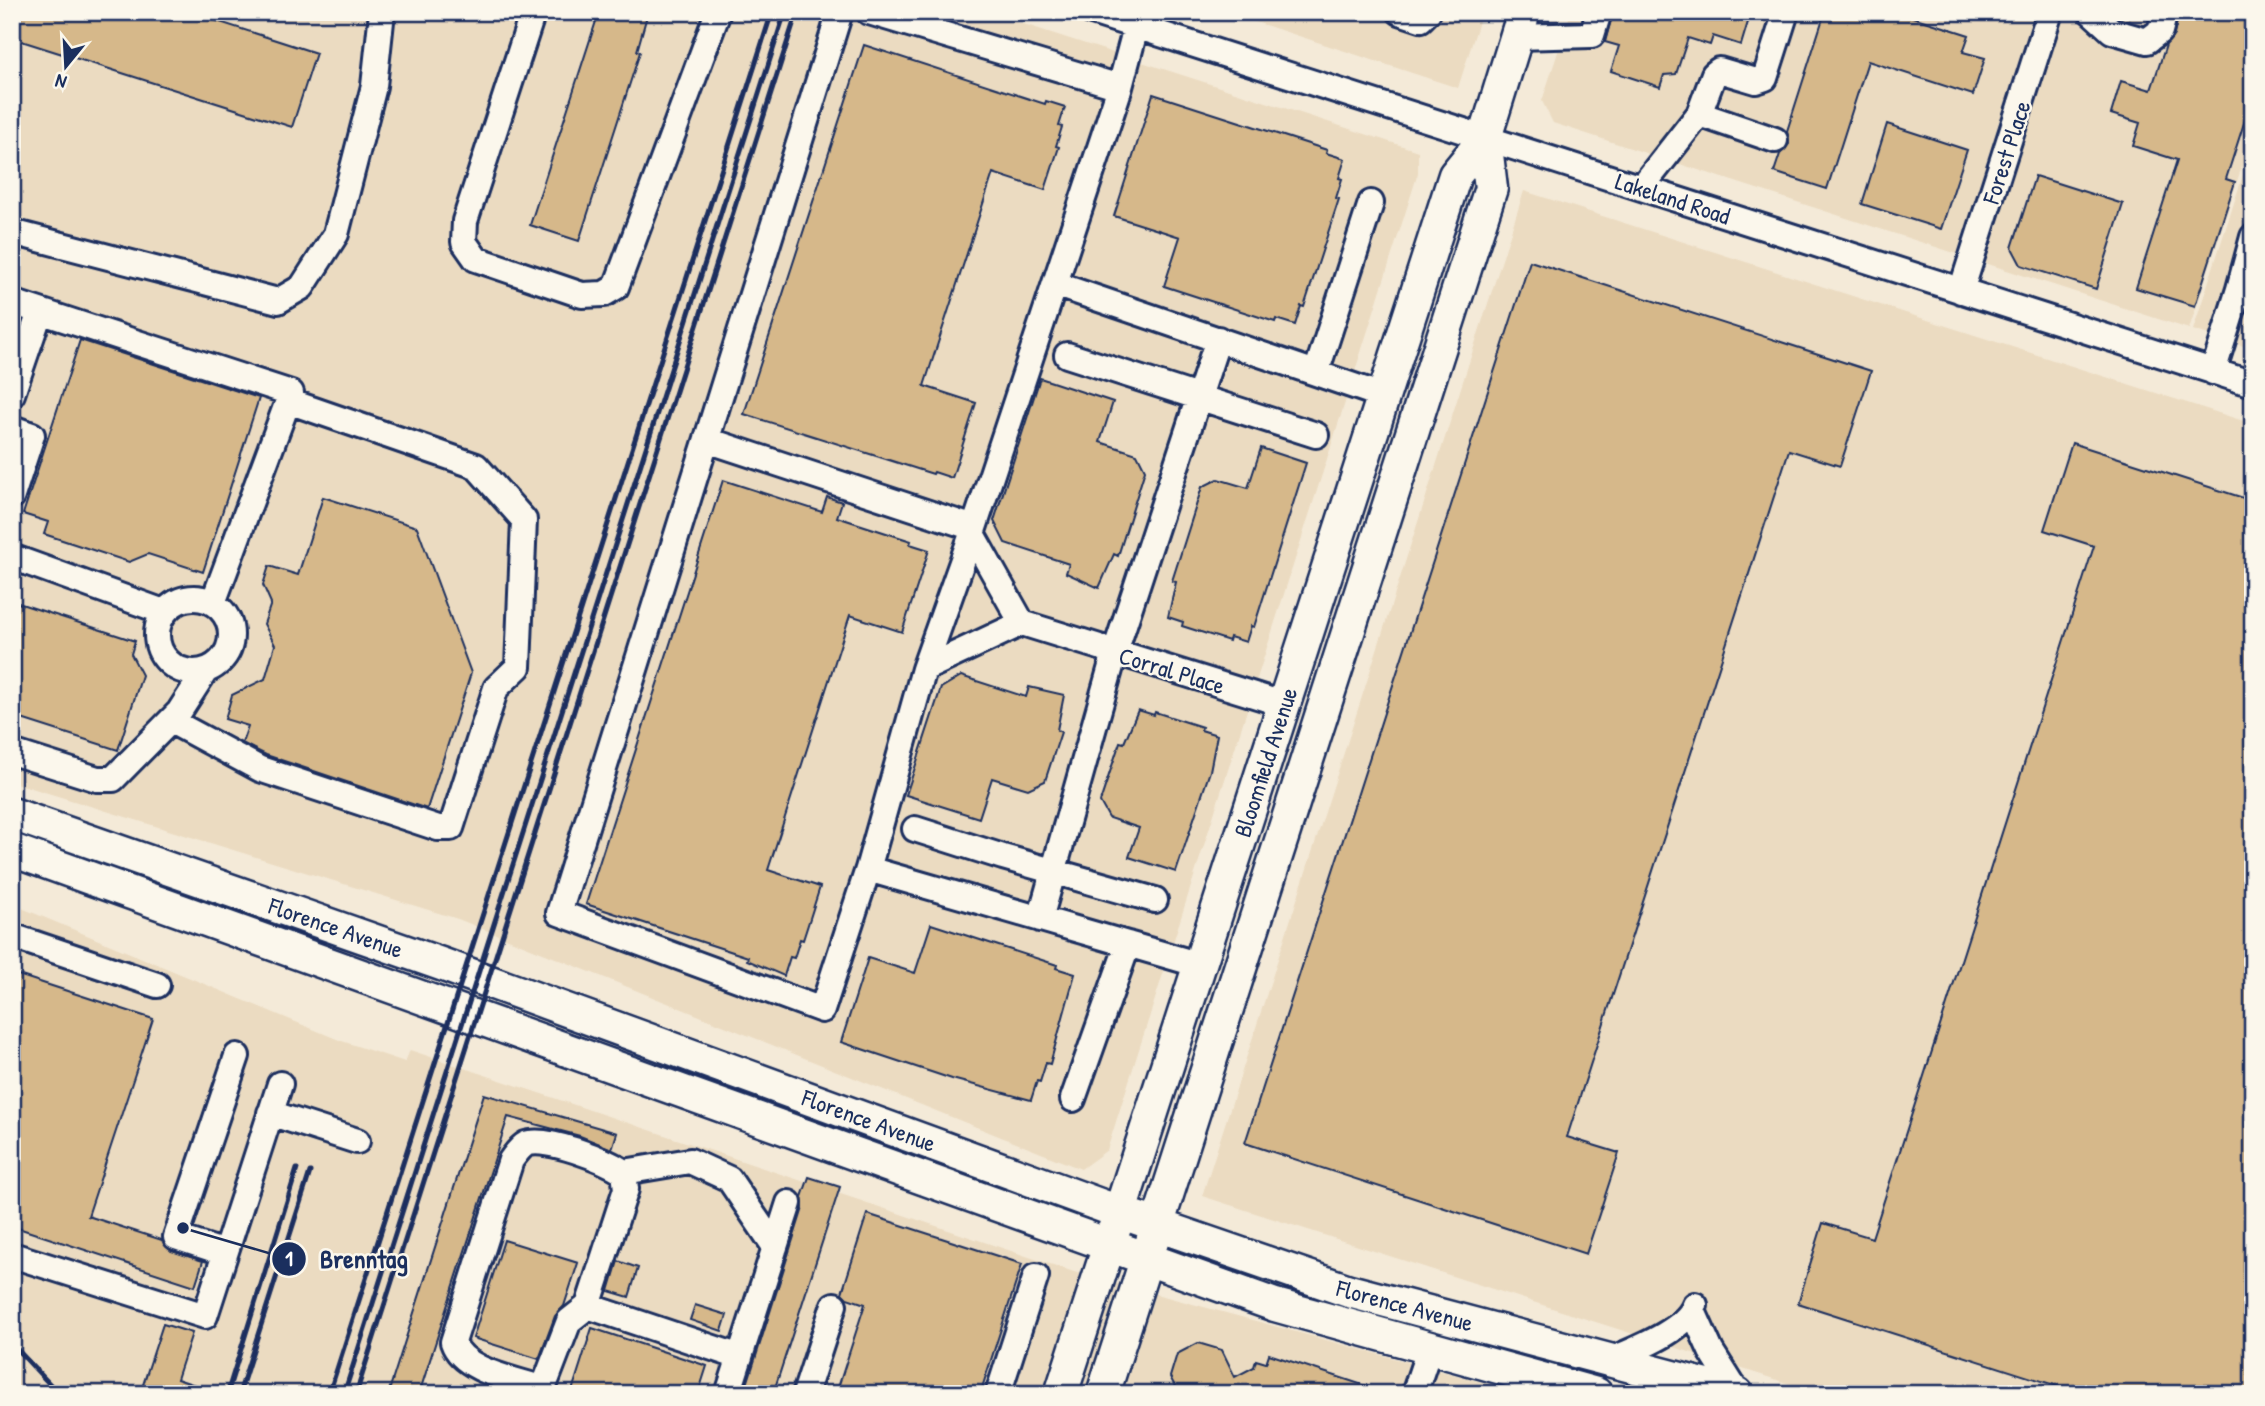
<svg xmlns="http://www.w3.org/2000/svg" width="2265" height="1406" font-family="'Patrick Hand',sans-serif">
  <rect width="100%" height="100%" fill="#f4ead8"/>
  <filter id="ink" filterUnits="userSpaceOnUse"><feTurbulence type="fractalNoise" baseFrequency=".0143" numOctaves="2"/><feDisplacementMap in="SourceGraphic" scale="14" xChannelSelector="R" yChannelSelector="G"/><feConvolveMatrix kernelMatrix="1 2 1 2 8 2 1 2 1" color-interpolation-filters="sRGB"/></filter>
  <g filter="url(#ink)">
    <!-- built -->
    <path fill="#ebdbc1" d="M 12,12 L 986,12 L 1418,151 L 1418,173 L 1107,1150 L 1081,1169 L 458,919 L 12,782 Z
      M 1225,12 L 1482,12 L 1458,88 Z
      M 1571,12 L 2253,12 L 2253,132 L 2189,329 L 1553,123 L 1542,101 Z
      M 2253,144 L 2253,349 L 2193,330 Z
      M 1524,191 L 2253,424 L 2253,1394 L 1821,1394 L 1202,1196 Z
      M 12,904 L 339,1040 L 405,1062 L 410,1050 L 1074,1272 L 1526,1394 L 12,1394 Z"/>
    <!-- building -->
    <path fill="#d6b88a" stroke="#1b2f5e" stroke-width="2" d="M 12,12 L 189,12 L 316,53 L 292,127 L 12,38 Z
      M 599,12 L 648,12 L 637,51 L 640,52 L 579,241 L 530,225 Z
      M 1613,12 L 1751,12 L 1741,45 L 1713,36 L 1710,45 L 1688,38 L 1676,74 L 1664,75 L 1660,87 L 1611,71 L 1619,46 L 1605,42 Z
      M 1825,12 L 1897,12 L 1969,35 L 1963,52 L 1985,58 L 1973,95 L 1868,61 L 1827,189 L 1774,172 L 1780,154 L 1789,144 L 1787,131 Z
      M 2179,12 L 2253,12 L 2253,95 L 2226,179 L 2235,182 L 2195,306 L 2136,288 L 2177,160 L 2133,146 L 2140,123 L 2111,114 L 2121,81 L 2151,90 L 2166,45 L 2174,35 Z
      M 864,45 L 1045,104 L 1046,101 L 1065,107 L 1059,126 L 1062,127 L 1056,146 L 1059,147 L 1045,190 L 993,173 L 924,386 L 976,403 L 952,478 L 934,472 L 933,474 L 744,414 Z
      M 1153,94 L 1327,150 L 1326,153 L 1345,159 L 1339,178 L 1342,179 L 1336,198 L 1339,199 L 1304,307 L 1301,306 L 1295,325 L 1276,319 L 1275,322 L 1164,286 L 1180,237 L 1114,216 Z
      M 1887,124 L 1967,150 L 1941,229 L 1862,204 Z
      M 2035,176 L 2123,204 L 2096,289 L 2021,265 L 2012,248 Z
      M 1530,261 L 1871,371 L 1840,466 L 1789,450 L 1567,1137 L 1619,1153 L 1586,1254 L 1245,1143 Z
      M 80,340 L 259,398 L 203,572 L 148,554 L 129,562 L 44,534 L 48,522 L 23,514 Z
      M 1040,378 L 1113,402 L 1100,442 L 1137,454 L 1145,470 L 1118,556 L 1114,554 L 1099,588 L 1066,573 L 1069,564 L 1005,543 L 994,521 Z
      M 2072,443 L 2253,501 L 2253,1394 L 2082,1394 L 1798,1303 L 1823,1223 L 1872,1238 L 2094,546 L 2044,530 Z
      M 1261,448 L 1306,463 L 1254,627 L 1251,626 L 1246,642 L 1230,637 L 1229,641 L 1182,626 L 1183,622 L 1168,617 L 1176,582 L 1172,581 L 1202,487 L 1218,479 L 1248,488 Z
      M 723,480 L 822,512 L 827,497 L 842,502 L 837,517 L 911,541 L 910,544 L 929,550 L 902,632 L 850,615 L 768,870 L 820,887 L 803,940 L 800,939 L 794,958 L 790,957 L 784,976 L 747,960 L 748,957 L 586,904 Z
      M 323,497 L 417,527 L 471,673 L 427,809 L 266,755 L 242,743 L 248,726 L 225,719 L 232,695 L 265,679 L 275,645 L 264,624 L 271,603 L 263,585 L 269,566 L 298,575 Z
      M 12,601 L 135,641 L 131,654 L 142,675 L 118,750 L 12,716 Z
      M 961,676 L 1026,697 L 1029,687 L 1064,695 L 1057,730 L 1061,732 L 1045,781 L 1028,789 L 992,778 L 979,818 L 906,795 L 941,688 Z
      M 1138,710 L 1154,715 L 1155,712 L 1202,727 L 1201,730 L 1217,735 L 1210,771 L 1176,872 L 1129,857 L 1139,828 L 1109,818 L 1100,802 L 1120,742 L 1124,743 Z
      M 931,924 L 1057,965 L 1056,968 L 1075,974 L 1050,1064 L 1046,1063 L 1040,1082 L 1037,1081 L 1031,1100 L 952,1079 L 841,1042 L 868,958 L 915,973 Z
      M 12,973 L 153,1019 L 88,1216 L 162,1240 L 171,1251 L 203,1261 L 195,1286 L 12,1226 Z
      M 484,1094 L 617,1133 L 612,1149 L 580,1136 L 508,1117 L 419,1394 L 388,1394 Z
      M 809,1177 L 840,1187 L 773,1394 L 744,1394 L 803,1208 L 802,1197 Z
      M 867,1214 L 1022,1264 L 980,1394 L 836,1394 L 865,1304 L 847,1298 L 842,1293 Z
      M 504,1240 L 578,1263 L 564,1306 L 555,1316 L 539,1359 L 473,1338 Z
      M 618,1261 L 638,1268 L 629,1297 L 609,1291 Z
      M 695,1305 L 727,1315 L 722,1331 L 690,1320 Z
      M 163,1324 L 192,1333 L 177,1379 L 213,1391 L 212,1394 L 140,1394 Z
      M 592,1328 L 707,1366 L 698,1394 L 571,1394 Z
      M 1198,1343 L 1222,1350 L 1235,1377 L 1254,1367 L 1256,1360 L 1266,1363 L 1269,1354 L 1381,1391 L 1381,1394 L 1179,1394 L 1170,1377 L 1177,1354 Z"/>
    <g fill="none" stroke-linecap="round" stroke-linejoin="round">
      <defs>
        <path id="minor" d="M 533,12 L 465,221 L 464,242 L 476,259 L 582,295 L 604,294 L 616,287 L 718,12
          M 840,12 L 559,913 L 822,1010 L 868,869 L 1200,965
          M 869,12 L 1120,87 L 1136,27
          M 1092,12 L 2253,384
          M 1400,12 L 1421,19 L 1428,12
          M 2091,12 L 2112,31 L 2147,41 L 2160,31 L 2165,12
          M 1516,37 L 1592,35 L 1599,12
          M 1699,114 L 1775,140
          M 1641,188 L 1699,114 L 1714,74 L 1719,70 L 1756,81 L 1765,78 L 1786,12
          M 12,232 L 278,301 L 302,287 L 336,234 L 374,86 L 382,12
          M 1055,284 L 1383,396
          M 2239,289 L 2253,237
          M 1961,291 L 2050,12
          M 12,302 L 291,393 L 213,603
          M 1067,355 L 1316,435
          M 2213,372 L 2239,289 L 2253,293
          M 1316,373 L 1371,203
          M 12,394 L 40,312
          M 12,428 L 32,435 L 12,496
          M 707,440 L 974,528
          M 12,557 L 164,612
          M157 635a37 37 0 1 1 74 0a37 37 0 1 1-74 0Z
          M 1022,623 L 972,534 L 1120,87
          M 1022,623 L 1283,704
          M 924,669 L 972,534
          M 171,721 L 260,769 L 438,828 L 451,828 L 496,688 L 518,667 L 524,520 L 476,466 L 288,401
          M 12,752 L 97,779 L 113,779 L 179,712 L 206,670
          M 915,829 L 1003,857 L 1155,900
          M 868,869 L 924,669 L 1022,623
          M 1040,919 L 1115,652 L 1218,339
          M 12,936 L 157,985
          M 1073,1099 L 1128,944
          M 270,1113 L 357,1141
          M 624,1172 L 690,1161 L 729,1179 L 775,1247
          M 225,1253 L 176,1237 L 237,1056
          M 12,1255 L 205,1316 L 280,1084
          M 588,1306 L 740,1357
          M 1693,1311 L 1711,1351 L 1738,1394
          M 1613,1359 C 1636,1349 1686,1330 1695,1305
          M 541,1394 L 569,1321 L 588,1306 L 626,1189 L 624,1172 C 606,1160 546,1136 526,1144 C 520,1147 515,1155 511,1160 L 453,1342 C 463,1372 516,1379 543,1389
          M 728,1394 L 789,1203
          M 805,1394 L 834,1305
          M 998,1394 L 1036,1276
          M 1414,1394 L 1429,1350"/>
        <path id="major" d="M 12,814 L 441,964 L 1119,1212 L 1349,1291 L 1737,1394
          M 12,850 L 1275,1305 L 1596,1394
          M 1061,1394 L 1455,175 L 1485,138 L 1524,12
          M 1103,1394 L 1491,188 L 1485,138"/>
      </defs>
      <!-- minor casing -->
      <use href="#minor" stroke="#1b2f5e" stroke-width="30"/>
      <!-- major casing -->
      <use href="#major" stroke="#1b2f5e" stroke-width="37"/>
      <!-- minor -->
      <use href="#minor" stroke="#fbf7ec" stroke-width="24"/>
      <!-- major -->
      <use href="#major" stroke="#fbf7ec" stroke-width="32"/>
      <!-- rail -->
      <path stroke="#1b2f5e" stroke-width="5" d="M 12,1344 L 59,1394
        M 227,1394 L 297,1169
        M 239,1394 L 310,1172
        M 329,1394 L 772,12
        M 344,1394 L 785,12
        M 356,1394 L 797,12"/>
    </g>
  </g>
  <g text-anchor="middle" dominant-baseline="central" stroke-width="5" stroke-linejoin="round" paint-order="stroke">
    <!-- street labels -->
    <g font-size="24" fill="#1b2f5e" stroke="#fbf7ec">
      <text transform="translate(2006 152) rotate(-72)">Forest Place</text>
      <text transform="translate(1673 198) rotate(18)">Lakeland Road</text>
      <text transform="translate(1172 670) rotate(17)">Corral Place</text>
      <text transform="translate(1265 762) rotate(-72)">Bloomfield Avenue</text>
      <text transform="translate(336 927) rotate(19)">Florence Avenue</text>
      <text transform="translate(869 1120) rotate(20)">Florence Avenue</text>
      <text transform="translate(1405 1305) rotate(15)">Florence Avenue</text>
    </g>
  </g>
  <!-- callouts -->
  <path fill="none" stroke="#1b2f5e" stroke-width="2.5" d="M183 1228L289 1259"/>
  <g fill="#1b2f5e" stroke="#fbf7ec" stroke-width="2.5">
    <circle cx="183" cy="1228" r="7"/>
    <circle cx="289" cy="1259" r="18"/>
  </g>
  <g font-size="21" text-anchor="middle" font-weight="bold" fill="#fff">
    <text x="289" y="1266">1</text>
  </g>
  <g font-size="26" text-anchor="middle" font-weight="bold" fill="#1b2f5e" stroke="#fbf7ec" stroke-width="5" stroke-linejoin="round" paint-order="stroke">
    <text x="364" y="1268">Brenntag</text>
  </g>
  <!-- margin -->
  <rect width="2265" height="1406" fill="none" stroke="#fbf7ec" stroke-width="42"/>
  <rect x="21" y="21" width="2223" height="1364" fill="none" stroke="#1b2f5e" stroke-width="2.5" filter="url(#ink)"/>
  <!-- north arrow -->
  <g transform="translate(66 66) rotate(198)" stroke="#fbf7ec" stroke-width="5" paint-order="stroke">
  <path d="M0-5L12 26L0 18L-12 26Z" fill="#1b2f5e"/>
  <text y="-10" font-size="19" font-weight="bold" text-anchor="middle" fill="#1b2f5e">N</text>
  </g>
</svg>
